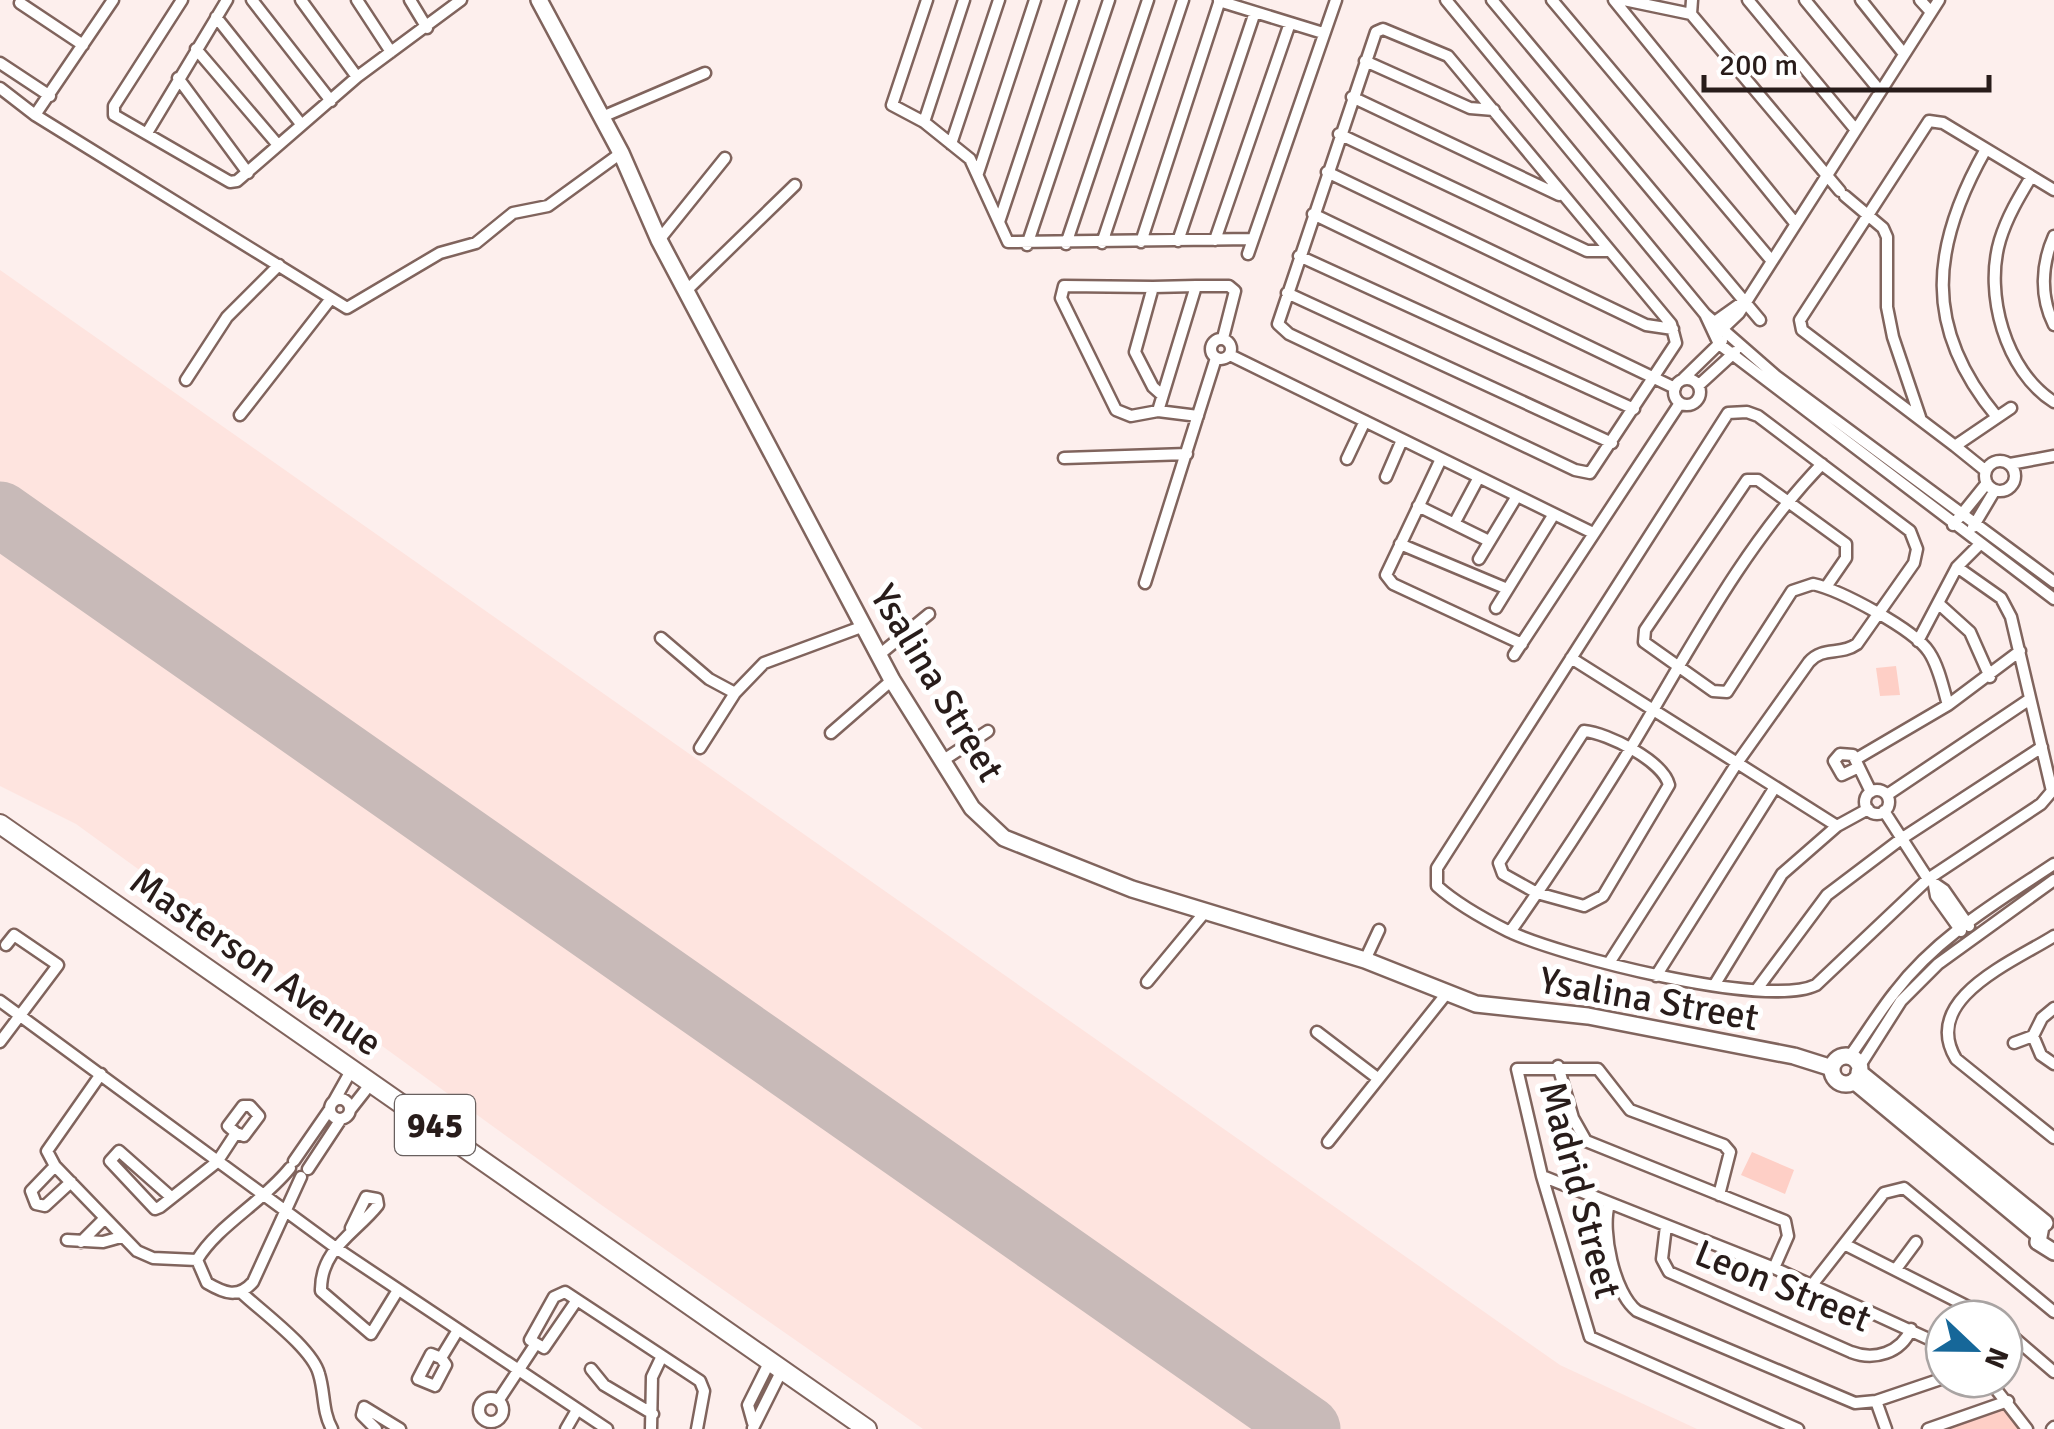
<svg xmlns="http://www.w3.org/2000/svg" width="2054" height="1429" font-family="Signika,sans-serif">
  <rect width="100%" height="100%" fill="#fdefed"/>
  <!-- built -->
  <path fill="#fee4df" d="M 0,270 L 1560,1365 L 1697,1429 L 923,1429 L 600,1204 L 76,824 L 0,786 Z"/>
  <!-- green -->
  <path fill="#fecfc6" d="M 1896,666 L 1900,695 L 1880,696 L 1876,668 Z
    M 1752,1152 L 1794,1170 L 1785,1194 L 1741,1175 Z
    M 2005,1407 L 2020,1429 L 1945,1429 Z"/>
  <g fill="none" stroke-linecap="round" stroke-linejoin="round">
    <!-- taxiway -->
    <path stroke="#c8bab8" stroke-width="25" d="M 0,525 L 5,518"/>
    <!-- runway -->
    <path stroke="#c8bab8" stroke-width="65" d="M 0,514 L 1308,1429"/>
    <defs>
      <path id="street" d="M 182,0 L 114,106 L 114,115 L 230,182 L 237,181 L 357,77 L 461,0
        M 252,0 L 331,101
        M 301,0 L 357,77
        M 357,0 L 391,52
        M 410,0 L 427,28
        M 927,0 L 892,105 L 924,122 L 970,159 L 1008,242 L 1253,239
        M 1446,0 L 1705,314 L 1719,344 L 2054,599
        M 1492,0 L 1760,320
        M 1552,0 L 1771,260
        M 1614,0 L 1795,223
        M 1624,0 L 1691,14
        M 1692,0 L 1691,14 L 1840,191
        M 1748,0 L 1855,129
        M 1805,0 L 1880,91
        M 1861,0 L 1904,54
        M 1920,0 L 1931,12
        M 1219,1 L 1323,33
        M 20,3 L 83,45
        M 216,17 L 301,124
        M 1383,29 L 1448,56 L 1671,324 L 1676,343 L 1590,473 L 1575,470 L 1289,334 L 1278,324 L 1376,32 Z
        M 196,49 L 278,145
        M 1365,61 L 1470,108 L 1494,110
        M 0,63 L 50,96
        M 178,78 L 248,173
        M 0,88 L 35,115 L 347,308 L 440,253 L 476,243 L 513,213 L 548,206 L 621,153
        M 1352,97 L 1559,195
        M 35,115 L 113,0
        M 602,117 L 705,73
        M 924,122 L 964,0
        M 147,133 L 227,0
        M 1339,134 L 1587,251 L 1608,251
        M 951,144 L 999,0
        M 1986,149 C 1931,246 1922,327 1997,417
        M 1327,172 L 1646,325 L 1673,329
        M 978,173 L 1035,0
        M 2031,177 C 2019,197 2007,217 2000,240 C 1984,293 2005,371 2054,402
        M 1845,196 L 1883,228 L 1887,237 L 1887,307 L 1893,337 L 1920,417
        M 1313,214 L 1675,388
        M 999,222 L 1073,0
        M 2054,236 C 2041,265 2040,297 2054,325
        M 659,240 L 725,158
        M 1215,240 L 1290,23
        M 1178,241 L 1255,12
        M 1141,242 L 1220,0
        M 1102,243 L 1183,0
        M 1066,244 L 1148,0
        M 1027,245 L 1109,0
        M 1248,254 L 1336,0
        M 1299,256 L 1634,409
        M 1153,287 L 1196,286
        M 687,290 L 795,185
        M 1287,293 L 1612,443
        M 1705,314 L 1776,376 L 2054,582
        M 1713,323 L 1744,301
        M 1719,332 L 1739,313 L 1939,0
        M1211 349a10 10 0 1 1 20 0a10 10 0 1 1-20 0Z
        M 1230,355 L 1593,533
        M 1684,378 L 1722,341
        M1674 392a13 13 0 1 1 26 0a13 13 0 1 1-26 0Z
        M 186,380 L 227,317 L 279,265
        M 1699,385 L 1735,352
        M 1158,411 L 1131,416 L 1116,410 L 1061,298 L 1064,286 L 1153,287 L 1135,352 L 1153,387 L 1162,395
        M 240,415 L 329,301
        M 1198,416 L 1158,411 L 1196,286 L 1229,286 L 1235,291 L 1223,338
        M 1955,446 L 1802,330 L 1800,320 L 1929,121 L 1943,123 L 2054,190
        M 1064,458 L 1187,454
        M 1347,459 L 1365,421
        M 1441,459 L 1386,575 L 1393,584 L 1522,644
        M1985 476a15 15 0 1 1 30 0a15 15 0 1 1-30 0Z
        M 2010,464 L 2054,456
        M 1986,471 L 1955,446 L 2011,408
        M 1386,477 L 1402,440
        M 1418,506 L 1489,541
        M 1455,522 L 1479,477
        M 1953,525 L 1987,483
        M 1973,527 L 1995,490
        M 1400,544 L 1505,588
        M 1479,559 L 1517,496
        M 1145,583 L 1216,358
        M 1826,587 L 1846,558 L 1846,544 L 1758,480 L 1747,480 L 1645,630 L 1644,642 L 1713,691 L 1727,692 L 1792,591 L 1813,584 C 1840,590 1914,629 1929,652 C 1939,667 1943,688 1948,705
        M 1939,604 L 1970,632 L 1990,677
        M 1496,608 L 1554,514
        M 661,638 L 709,679 L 735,693
        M 1918,641 L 1957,567 L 1979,545
        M 879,655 L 929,614
        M 1514,655 L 1680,403
        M 1571,658 L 1837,826
        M 1584,731 C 1608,733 1663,761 1669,785 L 1603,896 L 1584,906 L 1537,893 L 1503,874 L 1499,863 Z
        M 831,733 L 892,680
        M 700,748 L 735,693 L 764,663 L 864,626
        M 1856,759 L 1948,705 L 2020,651
        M 942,761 L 988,731
        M 1857,768 L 1842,775 L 1834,761 L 1840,754 L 1853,755 L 1871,792
        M1865 802a12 12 0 1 1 24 0a12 12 0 1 1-24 0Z
        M 1887,795 L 2030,699
        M 1884,811 L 1928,879 L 1944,890 L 1969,926
        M 1934,885 L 1936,896 L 1961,931
        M 1510,932 C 1551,874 1590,814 1627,754 C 1687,655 1741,548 1822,464
        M 2054,936 C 2013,962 1920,999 1956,1059 L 2054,1138
        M 1365,960 L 1379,930
        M 1609,963 L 1737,763 L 1809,662 C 1823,646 1840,656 1857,644 L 1914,563 L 1917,549 L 1910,531 L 1758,416 L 1747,412 L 1728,413 L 1437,868 L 1437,886 C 1457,904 1484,919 1508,931 C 1560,956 1766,1009 1816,985 L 1928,879 L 2041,804 L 2052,791 L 2011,617 L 2001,598 L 1957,567
        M 1656,976 L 1775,787
        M 1147,982 L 1205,912
        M 1715,984 L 1782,874 L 1837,826 L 1868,809
        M 1757,989 L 1827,895 L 1901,839 L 2042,747
        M 0,1001 L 336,1248 L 607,1429
        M 2054,1008 L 2042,1018 L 2033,1036 L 2041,1055 L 2054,1064
        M 1317,1032 L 1376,1077
        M 0,1042 L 58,965 L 14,935 L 6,945
        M 2014,1043 L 2033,1036
        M 1850,1056 C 1865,1035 1879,1012 1895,992 C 1937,937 1997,902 2054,864
        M 1558,1066 L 1573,1118 L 1586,1141 L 1785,1221 L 1788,1236 L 1774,1268
        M 1859,1067 L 1901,1001 L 1938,964 L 2054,880
        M 101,1074 L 47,1151 L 55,1166 L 137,1251 L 153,1258 L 197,1260
        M330 1109a10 10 0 1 1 20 0a10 10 0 1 1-20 0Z
        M 334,1101 L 352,1069
        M 350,1110 L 372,1082
        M 1328,1142 L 1447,993
        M 294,1161 L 330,1109
        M 55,1166 L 31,1191 L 36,1204 L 45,1206 L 71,1182
        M 290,1168 C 263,1202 217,1226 197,1260 L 207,1283 C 224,1293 238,1299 253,1282 L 301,1177
        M 308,1169 L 341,1119
        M 1542,1176 L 1774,1268 L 1944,1346
        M 1719,1195 L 1730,1152 L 1724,1145 L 1630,1110 L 1598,1069 L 1517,1069 L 1542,1176 L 1590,1337 L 1798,1429
        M 171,1197 L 119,1151 L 110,1161 L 155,1209 L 160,1207 L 217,1162 L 236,1133 L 244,1136 L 259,1116 L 250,1106 L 243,1106 L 228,1126 L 236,1133
        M 1609,1204 C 1601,1231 1614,1293 1637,1311 L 1855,1403 L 1876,1401 L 1944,1378
        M 1666,1226 L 1662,1259 L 1669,1272 L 1851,1352 C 1874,1361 1901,1353 1911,1329
        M 351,1228 L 366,1197 L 377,1199 L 378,1205 C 356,1233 320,1249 321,1291 L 371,1334 L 398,1290
        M 67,1240 L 103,1242 L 121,1237
        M 81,1242 L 104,1219
        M 1844,1244 L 1992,1319
        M 1896,1269 L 1916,1242
        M 1812,1285 L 1884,1193 L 1904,1188 L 2054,1312
        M 242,1293 C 262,1312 312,1348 319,1374 C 325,1393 322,1411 332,1429
        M 577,1300 L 544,1348 L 530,1340 L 554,1297 L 565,1292 L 700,1381 L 704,1391 L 697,1429
        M 2004,1329 L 2054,1372
        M 441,1358 L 431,1354 L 418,1379 L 435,1386 L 446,1365 L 441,1358 L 458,1330
        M 591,1369 L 604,1385 L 653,1414
        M 1988,1379 L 2027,1429
        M479 1410a12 12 0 1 1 24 0a12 12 0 1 1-24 0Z
        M 500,1398 L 535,1345
        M 1876,1401 L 1886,1429
        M 753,1423 L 748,1405 L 770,1361
        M 753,1428 L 782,1370
        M 376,1429 L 362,1415 L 364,1407 L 400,1429
        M 566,1429 L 577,1410
        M 651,1429 L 652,1377 L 662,1356
        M 1928,1429 L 2008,1401
        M 2052,1429 L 2054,1427"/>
      <path id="secondary" d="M 539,0 L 621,153 L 659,240 L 892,680 L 972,808 L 1004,838 L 1132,889 L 1365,960 L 1476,1004 L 1588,1016 L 1794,1056 L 1832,1068
        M1832 1070a14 14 0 1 1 28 0a14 14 0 1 1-28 0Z
        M 1859,1072 L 2045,1223
        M 1854,1081 L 2037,1233
        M 2041,1226 L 2038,1242 L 2054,1252"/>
      <path id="primary" d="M 0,824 L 867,1429"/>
    </defs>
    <!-- street casing -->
    <use href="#street" stroke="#80645d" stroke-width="15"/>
    <!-- secondary casing -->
    <use href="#secondary" stroke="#80645d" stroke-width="20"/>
    <!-- primary casing -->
    <use href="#primary" stroke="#80645d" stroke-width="22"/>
    <!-- street -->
    <use href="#street" stroke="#fff" stroke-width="10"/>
    <!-- secondary -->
    <use href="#secondary" stroke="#fff" stroke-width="15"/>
    <!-- primary -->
    <use href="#primary" stroke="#fff" stroke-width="18"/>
  </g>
  <g text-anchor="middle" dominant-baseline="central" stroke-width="10" stroke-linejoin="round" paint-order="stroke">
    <!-- shield labels -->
    <rect fill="#fff" stroke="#68605f" stroke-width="2.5" x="395" y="1095" width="80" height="60" rx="8"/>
    <g font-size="35" font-weight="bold" fill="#281c1a">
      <text x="435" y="1125">945</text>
    </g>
    <!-- street labels -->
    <g font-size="38" fill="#281c1a" stroke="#fff">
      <text transform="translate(937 683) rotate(59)">Ysalina Street</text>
      <text transform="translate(256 962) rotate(35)">Masterson Avenue</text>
      <text transform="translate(1649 999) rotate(10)">Ysalina Street</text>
      <text transform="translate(1580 1190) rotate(75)">Madrid Street</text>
      <text transform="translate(1783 1286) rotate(22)">Leon Street</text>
    </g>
  </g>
  <!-- north arrow -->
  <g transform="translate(1974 1349) rotate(112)"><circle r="48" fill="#ffffff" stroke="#a9a4a3" stroke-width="2.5"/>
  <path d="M0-8L18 38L0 25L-18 38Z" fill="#166799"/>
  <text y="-15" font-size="28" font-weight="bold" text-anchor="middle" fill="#281c1a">N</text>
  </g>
  <!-- scale -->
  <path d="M1704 75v15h285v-15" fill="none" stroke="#281c1a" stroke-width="5"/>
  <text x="1719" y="75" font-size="30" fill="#281c1a" stroke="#ffffff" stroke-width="8" paint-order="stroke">200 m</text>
</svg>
